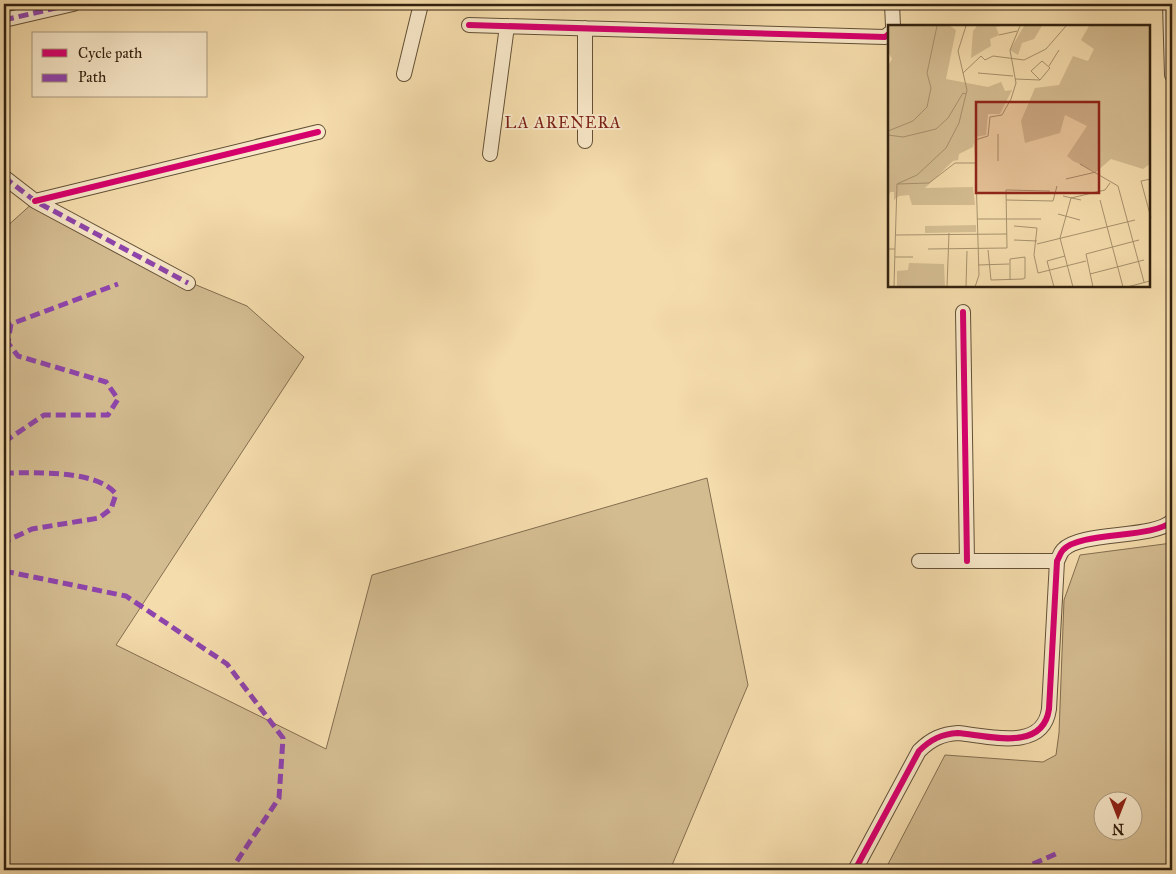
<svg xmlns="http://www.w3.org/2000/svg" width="1176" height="874" font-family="'IM FELL Great Primer',serif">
  <rect width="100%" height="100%" fill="#f5dcac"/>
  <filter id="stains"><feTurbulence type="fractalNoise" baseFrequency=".004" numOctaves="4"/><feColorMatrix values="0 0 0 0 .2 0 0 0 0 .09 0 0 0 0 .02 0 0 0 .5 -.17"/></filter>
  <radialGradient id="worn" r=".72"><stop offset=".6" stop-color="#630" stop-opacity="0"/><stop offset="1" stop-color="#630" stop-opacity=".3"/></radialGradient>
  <!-- green -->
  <path fill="#d4bc91" stroke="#836e50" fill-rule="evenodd" d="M 35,201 L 160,270 L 247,306 L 304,357 L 116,645 L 326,749 L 372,575 L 707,478 L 748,685 L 670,870 L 4,870 L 4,229 Z
    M 1172,543 L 1172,870 L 885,870 L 945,755 L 1043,762 L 1056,755 L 1059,733 L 1064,600 L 1080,555 ZM 1104,802 L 1134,802 L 1134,832 L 1104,832 Z"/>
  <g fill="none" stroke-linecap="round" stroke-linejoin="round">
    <defs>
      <path id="minor" d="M 892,4 L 893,26
        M 1170,4 L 1172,75
        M 4,20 L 73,4
        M 469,25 L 885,37 L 890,33
        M 585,28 L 585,141
        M 404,74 L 421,4
        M 490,154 L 507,26
        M 4,177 L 35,201 L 188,283
        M 35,201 L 318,132
        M 963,312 L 967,561
        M 919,561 L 1057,561
        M 855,870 L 919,751 C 931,739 942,734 958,733 C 989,736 1043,752 1049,709 L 1057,561 C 1059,558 1060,553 1063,550 C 1080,531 1154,539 1172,521"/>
    </defs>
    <!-- minor casing -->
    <use href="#minor" stroke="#635036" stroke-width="16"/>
    <!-- minor -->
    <use href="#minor" stroke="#f8e8c9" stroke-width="14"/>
    <!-- quiet -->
    <path stroke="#8e44ad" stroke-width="5" stroke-dasharray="10 5" stroke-linecap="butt" d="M 4,20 L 73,4
      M 4,177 L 35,201 L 188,283
      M 4,442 L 44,415 L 108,415 L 118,399 L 106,382 L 18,356 L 8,343 L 11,324 L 118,284
      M 4,473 C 33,473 96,469 116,494 L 111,509 L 99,518 L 32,529 L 4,542
      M 4,571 L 126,596 L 227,664 L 283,738 L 279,798 L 231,870
      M 1019,870 L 1058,853"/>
    <defs>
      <path id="cycleway" d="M 1170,4 L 1172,75
        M 469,25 L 885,37 L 890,33
        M 35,201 L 318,132
        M 963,312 L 967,561
        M 855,870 L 919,751 C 931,739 942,734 958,733 C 989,736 1043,752 1049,709 L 1057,561 C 1059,558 1060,553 1063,550 C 1080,531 1154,539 1172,521"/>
    </defs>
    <!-- cycleway casing -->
    <use href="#cycleway" stroke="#f8e8c9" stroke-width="9"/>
    <!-- cycleway -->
    <use href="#cycleway" stroke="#d6006c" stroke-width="6"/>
  </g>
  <g text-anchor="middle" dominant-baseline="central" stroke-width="4" stroke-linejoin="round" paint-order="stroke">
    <!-- neighbourhood labels -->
    <g font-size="16" letter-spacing="1" fill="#7a1f14" stroke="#f8e8c9">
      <text x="563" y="122">LA ARENERA</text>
    </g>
  </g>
  <!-- overview -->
  <g transform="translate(888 25)">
    <rect width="262" height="262" fill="#f5dcac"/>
    <path d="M 0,1 L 62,1 L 68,5 L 58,54 L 100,62 L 113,57 L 117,66 L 124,65 L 112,89 L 100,89 L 98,110 L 87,112 L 85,122 L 71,129 L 70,135 L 65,136 L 37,163 L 85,162 L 87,180 L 24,180 L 21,170 L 11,171 L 6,175 L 6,167 L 2,167 L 0,175 L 0,41 L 4,34 L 0,27 ZM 89,1 L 114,1 L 108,2 L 111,10 L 102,14 L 103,21 L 83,33 L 85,6 ZM 136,1 L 154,1 L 146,14 L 134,18 L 130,30 L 122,25 ZM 201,1 L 262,1 L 262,139 L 255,144 L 223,134 L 208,147 L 185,136 L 179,131 L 199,101 L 177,90 L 172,108 L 137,118 L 133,96 L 147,63 L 171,60 L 185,31 L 200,36 L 206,24 L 193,15 ZM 88,200 L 88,207 L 37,208 L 37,201 ZM 21,238 L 56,239 L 57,262 L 9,262 L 9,246 L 20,245 Z" fill="#d4bc91"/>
    <path fill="none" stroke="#a7916d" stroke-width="1" d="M 111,10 L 129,6M 161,41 L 171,25M 75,48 L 93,31 L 97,35 L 105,31 L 136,35 L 158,24 L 178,1M 90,48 L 125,51M 127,54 L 152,55 L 162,43 L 154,36 L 143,46 L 152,55M 0,106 L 25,96 L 39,82 L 43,63 L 39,48 L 49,1M 110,109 L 110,136M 0,110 L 15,112 L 48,104 L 60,93 L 75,68 L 78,69M 192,139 L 230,161 L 256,257M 178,154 L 208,147M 263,154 L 253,156 L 263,193M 9,159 L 41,158 L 67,138 L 88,138M 175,171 L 193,175M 118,175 L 165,176 L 169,161M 212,175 L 235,262M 170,189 L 192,195M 89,194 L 153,194M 126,201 L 149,203 L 146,230 L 150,248 L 198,236M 7,210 L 119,209M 126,215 L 149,216M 149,219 L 247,195M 0,224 L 7,224 L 6,262M 7,224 L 9,159 L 29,150 L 58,123 L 71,98 L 79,65 L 70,26 L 78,1M 40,224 L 119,223 L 118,165 L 162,166M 100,225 L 103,255 L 135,254 L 137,253 L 137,232 L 122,234 L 122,255M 7,232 L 25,232M 90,240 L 121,239M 202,249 L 256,235M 59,262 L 61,208M 78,262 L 79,226M 87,262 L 91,250 L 87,115 L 100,111 L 102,92 L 114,90 L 123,74 L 128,58 L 122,25 L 132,1M 166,262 L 159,236 L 177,231M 185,262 L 172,213 L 183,173 L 217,165 L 222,158M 205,262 L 198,229 L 251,215M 239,262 L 262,256"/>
    <path fill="#8f2418" fill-opacity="0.15" stroke="#8f2418" stroke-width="2.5" d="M 88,77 L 211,77 L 211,168 L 88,168 Z"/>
    <rect width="262" height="262" fill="none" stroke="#32210f" stroke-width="2.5"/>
  </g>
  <!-- margin -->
  <rect width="1176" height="874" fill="none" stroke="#f5dcac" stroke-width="20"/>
  <rect x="5" y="5" width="1166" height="864" fill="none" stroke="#32210f" stroke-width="2.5"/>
  <rect x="10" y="10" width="1156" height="854" fill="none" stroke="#32210f"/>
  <!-- legend -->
  <rect x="32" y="32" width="175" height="65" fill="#f8e8c9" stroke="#a9987f"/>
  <rect x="42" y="49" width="25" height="8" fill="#d6006c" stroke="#a9987f"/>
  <text x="78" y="58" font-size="15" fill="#32210f">Cycle path</text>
  <rect x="42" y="74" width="25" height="8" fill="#8e44ad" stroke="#a9987f"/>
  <text x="78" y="82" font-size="15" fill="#32210f">Path</text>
  <!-- north arrow -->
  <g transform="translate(1118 816) rotate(180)"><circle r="24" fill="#f8e8c9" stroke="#a9987f"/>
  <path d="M0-4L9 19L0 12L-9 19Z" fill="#8f2418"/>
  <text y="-8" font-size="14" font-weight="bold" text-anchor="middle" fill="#32210f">N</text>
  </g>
  <rect width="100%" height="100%" filter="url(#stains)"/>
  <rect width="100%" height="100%" fill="url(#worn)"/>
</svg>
